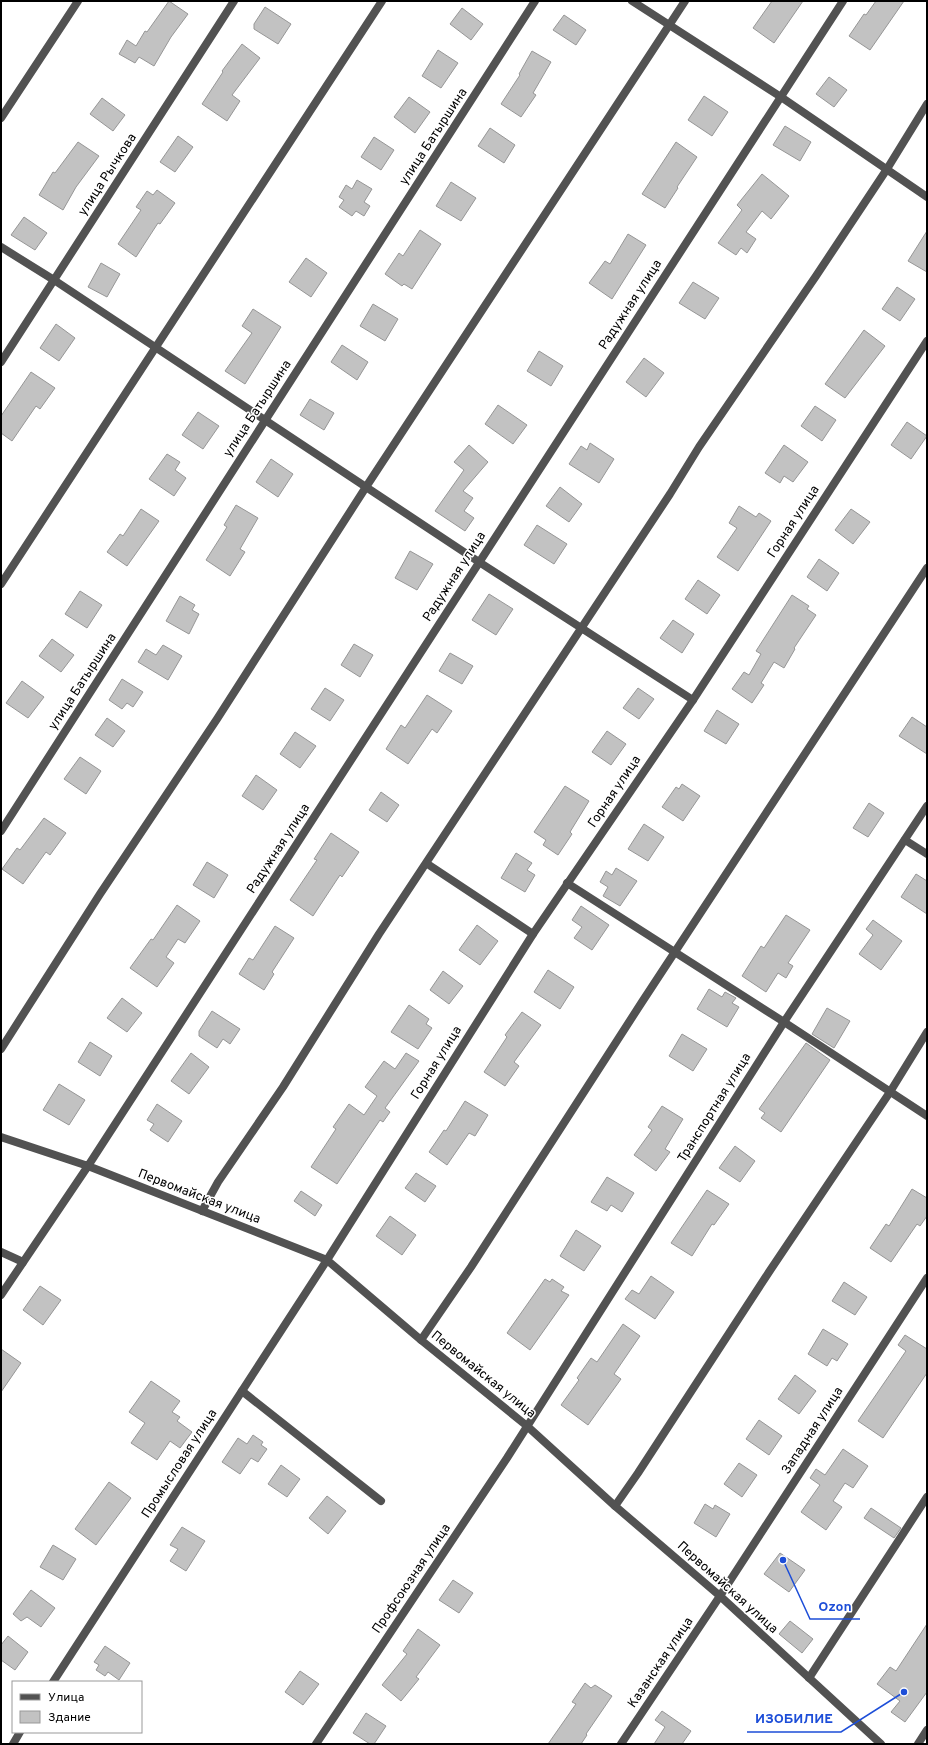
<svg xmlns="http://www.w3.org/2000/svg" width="928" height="1745" font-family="Overpass,sans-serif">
  <rect width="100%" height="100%" fill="#fff"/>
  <!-- building -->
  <path fill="#c2c2c2" stroke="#969696" d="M 169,1 L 188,14 L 171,37 L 154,66 L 139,57 L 135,63 L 119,54 L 127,40 L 136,46 L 145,31 L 147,32 Z
    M 772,1 L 803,1 L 774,43 L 753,28 Z
    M 876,1 L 904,1 L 870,50 L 849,36 L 864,14 L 866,15 Z
    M 265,7 L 291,24 L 278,44 L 254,29 L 254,24 Z
    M 462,8 L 483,24 L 471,40 L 450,24 Z
    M 564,15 L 586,30 L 576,45 L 553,30 Z
    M 242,44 L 260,58 L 232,95 L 240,101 L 227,121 L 202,104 L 223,72 L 222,71 Z
    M 438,50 L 458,63 L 441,88 L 422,76 Z
    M 532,51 L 551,62 L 533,93 L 536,95 L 521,117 L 501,104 L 520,75 L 519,74 Z
    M 829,77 L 847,90 L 834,107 L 816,94 Z
    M 704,96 L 728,112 L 712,136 L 688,120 Z
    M 409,97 L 430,112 L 415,133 L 394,117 Z
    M 102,98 L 125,115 L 113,131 L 90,114 Z
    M 785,126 L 811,142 L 800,161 L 773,145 Z
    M 490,128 L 515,145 L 504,163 L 478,146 Z
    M 178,136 L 193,147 L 175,172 L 160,162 Z
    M 374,137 L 394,150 L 381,170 L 361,157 Z
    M 78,142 L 99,156 L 76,187 L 63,210 L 39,195 L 53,172 L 55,173 Z
    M 676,142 L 697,157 L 677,187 L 678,188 L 665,208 L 642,194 Z
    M 762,174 L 789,196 L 771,219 L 762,211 L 746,232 L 756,239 L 747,253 L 741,248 L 736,255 L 718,243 L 742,210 L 737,205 Z
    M 357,180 L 372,189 L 364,202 L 370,206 L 364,216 L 356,211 L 352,216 L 339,207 L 344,200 L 339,197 L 346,185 L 352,189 Z
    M 451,182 L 476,198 L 461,221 L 436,206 Z
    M 157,190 L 175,203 L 160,224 L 158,223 L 136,257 L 118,244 L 141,210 L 136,207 L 147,191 L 153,195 Z
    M 24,217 L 47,233 L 35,250 L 11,235 Z
    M 420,230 L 441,244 L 412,289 L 404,284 L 402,286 L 385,274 L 399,253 L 403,256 Z
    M 927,231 L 927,272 L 908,261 Z
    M 628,234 L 646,245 L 612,299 L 589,283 L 605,261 L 610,264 Z
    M 306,258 L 327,273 L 311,297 L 289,282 Z
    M 101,263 L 120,274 L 107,297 L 88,287 Z
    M 693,282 L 719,298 L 705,319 L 679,303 Z
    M 897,287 L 915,299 L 900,321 L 882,309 Z
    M 373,304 L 398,319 L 385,341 L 360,326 Z
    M 253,309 L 281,327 L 245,384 L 225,371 L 252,333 L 242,326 Z
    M 56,324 L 75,338 L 59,361 L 40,348 Z
    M 864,330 L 885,346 L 845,398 L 825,384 Z
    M 342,345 L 368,362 L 357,380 L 331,362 Z
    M 539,351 L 563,366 L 551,386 L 527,371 Z
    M 644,358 L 664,373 L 646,397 L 626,382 Z
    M 31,372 L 55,388 L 40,409 L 36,406 L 12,441 L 1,433 L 1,416 Z
    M 310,399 L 334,413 L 324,430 L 300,415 Z
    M 498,405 L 527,425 L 513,444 L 485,424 Z
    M 815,406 L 836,420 L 822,441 L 801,426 Z
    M 198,412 L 219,426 L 203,449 L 182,435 Z
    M 907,422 L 927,436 L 911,459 L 891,445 Z
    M 590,443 L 614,459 L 599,483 L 569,464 L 581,446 L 587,450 Z
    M 469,445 L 488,462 L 463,491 L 473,498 L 464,511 L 474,518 L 465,531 L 435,511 L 464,470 L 454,462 Z
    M 784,445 L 808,462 L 793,482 L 784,476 L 780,483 L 765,473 Z
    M 167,454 L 180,462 L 175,470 L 186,478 L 174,496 L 149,479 Z
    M 271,459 L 293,474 L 278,497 L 256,482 Z
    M 560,487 L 582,504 L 569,522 L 546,506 Z
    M 236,505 L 258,518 L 240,549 L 245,552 L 230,576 L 206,560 L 227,527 L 224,525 Z
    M 739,506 L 756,517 L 759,513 L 771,521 L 738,571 L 717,557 L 737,528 L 729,523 Z
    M 141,509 L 159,521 L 127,566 L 107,552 L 120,534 L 123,536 Z
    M 851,509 L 870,522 L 853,544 L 835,530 Z
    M 537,525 L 567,544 L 554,564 L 524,545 Z
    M 410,551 L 433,564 L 417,590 L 395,578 Z
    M 819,559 L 839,573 L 827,591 L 807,577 Z
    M 698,580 L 720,595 L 707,614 L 685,599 Z
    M 80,591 L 102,605 L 87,628 L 65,614 Z
    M 489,594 L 513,609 L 496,635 L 472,620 Z
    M 792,595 L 809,606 L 807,609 L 816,615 L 794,648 L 795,649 L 784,668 L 774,662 L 761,683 L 764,685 L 752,703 L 732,689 L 744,672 L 749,675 L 761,654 L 756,651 Z
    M 180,596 L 195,605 L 192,610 L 199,614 L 189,634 L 166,621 Z
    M 673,620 L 694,634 L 682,653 L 660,638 Z
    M 52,639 L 74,655 L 61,672 L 39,656 Z
    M 354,644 L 373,655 L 360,677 L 341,665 Z
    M 163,645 L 182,656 L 168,680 L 138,662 L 146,649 L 156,655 Z
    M 450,653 L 473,666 L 462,684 L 439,671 Z
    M 122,679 L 143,692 L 133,707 L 127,703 L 122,709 L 109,700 Z
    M 22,681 L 44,697 L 28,718 L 6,703 Z
    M 325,688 L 344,700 L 330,721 L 311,709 Z
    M 638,688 L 654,699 L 639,719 L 623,708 Z
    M 427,695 L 452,711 L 437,733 L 432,729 L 408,764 L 386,749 L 401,725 L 405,728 Z
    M 717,710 L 739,724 L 726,744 L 704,731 Z
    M 912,717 L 927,727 L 927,754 L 899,736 Z
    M 107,718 L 125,731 L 113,747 L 95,735 Z
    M 607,731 L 626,744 L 611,765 L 592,752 Z
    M 295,732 L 316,746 L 300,768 L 280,754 Z
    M 80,757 L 101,771 L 86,794 L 64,779 Z
    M 256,775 L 277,790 L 263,810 L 242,796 Z
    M 682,784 L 700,796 L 683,821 L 662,807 L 676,787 L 679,789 Z
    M 565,786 L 589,801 L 570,832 L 572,834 L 558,855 L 543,845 L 546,840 L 534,832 Z
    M 381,792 L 399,805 L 387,822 L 369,810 Z
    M 869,803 L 884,813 L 868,837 L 853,828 Z
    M 44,818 L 66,833 L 50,855 L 46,852 L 23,884 L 2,869 L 17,848 L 20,850 Z
    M 644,824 L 664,837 L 648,861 L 628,849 Z
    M 331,833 L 359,852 L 342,877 L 340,875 L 313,916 L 290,900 L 317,860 L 314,859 Z
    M 516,853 L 532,863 L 527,870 L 535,875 L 525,892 L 501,878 Z
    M 207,862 L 228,875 L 214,898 L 193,885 Z
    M 616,868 L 637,881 L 620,906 L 603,896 L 608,887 L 600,882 L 606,871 L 612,875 Z
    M 916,874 L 927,881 L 927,914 L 901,897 Z
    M 177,905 L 200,921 L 185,943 L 178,939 L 166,957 L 174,963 L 157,987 L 130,968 L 151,939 L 153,940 Z
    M 581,906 L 609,925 L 592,950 L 574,938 L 582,927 L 572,920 Z
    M 786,915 L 810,930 L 788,963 L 793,966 L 786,978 L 778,973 L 766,992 L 742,976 L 761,946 L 764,948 Z
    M 873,920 L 902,941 L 881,970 L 859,954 L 873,935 L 866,929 Z
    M 477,925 L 498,941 L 480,965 L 459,950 Z
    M 275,926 L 294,938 L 272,972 L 274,974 L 264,990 L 239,974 L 249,958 L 253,960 Z
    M 548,970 L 574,987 L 560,1009 L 534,992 Z
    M 443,971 L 463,986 L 449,1004 L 430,990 Z
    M 709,989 L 722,997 L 725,992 L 736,998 L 732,1003 L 739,1007 L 727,1027 L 697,1009 Z
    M 122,998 L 142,1013 L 127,1032 L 107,1018 Z
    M 409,1005 L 429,1019 L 426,1024 L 432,1028 L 418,1049 L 391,1032 Z
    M 827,1008 L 850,1021 L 834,1048 L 812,1034 Z
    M 212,1011 L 240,1029 L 230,1044 L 223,1039 L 217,1048 L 199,1036 L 199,1031 Z
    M 522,1012 L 541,1025 L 514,1062 L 519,1066 L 505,1086 L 484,1072 L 507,1037 L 505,1035 Z
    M 682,1034 L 707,1049 L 693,1071 L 669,1056 Z
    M 90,1042 L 112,1056 L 100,1076 L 78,1062 Z
    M 806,1043 L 830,1060 L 781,1132 L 761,1118 L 765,1113 L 759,1109 Z
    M 191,1053 L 209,1067 L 189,1094 L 171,1081 Z
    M 406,1053 L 419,1061 L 385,1108 L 390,1112 L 383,1122 L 380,1120 L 337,1184 L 311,1167 L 336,1129 L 333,1127 L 349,1104 L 364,1115 L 377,1096 L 365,1087 L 384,1061 L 395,1069 Z
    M 59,1084 L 85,1100 L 69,1125 L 43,1110 Z
    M 465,1101 L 488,1115 L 475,1136 L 469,1133 L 447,1165 L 429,1152 L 444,1130 L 446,1131 Z
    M 157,1104 L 182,1121 L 168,1142 L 150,1130 L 154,1124 L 147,1120 Z
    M 662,1106 L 683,1119 L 665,1149 L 670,1152 L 656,1171 L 634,1155 L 652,1130 L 648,1127 Z
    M 735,1146 L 755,1161 L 740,1182 L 719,1168 Z
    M 416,1173 L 436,1186 L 425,1202 L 405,1188 Z
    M 607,1177 L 634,1193 L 622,1212 L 611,1205 L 607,1211 L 591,1202 Z
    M 912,1189 L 927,1198 L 927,1216 L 920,1226 L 917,1224 L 891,1262 L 870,1248 L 886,1224 L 889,1226 Z
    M 707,1190 L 729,1204 L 714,1225 L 712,1224 L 692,1256 L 671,1243 Z
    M 301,1191 L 322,1205 L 315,1216 L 294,1201 Z
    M 390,1216 L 416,1235 L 402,1255 L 376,1236 Z
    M 576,1230 L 601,1246 L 584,1271 L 560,1256 Z
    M 651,1276 L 674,1292 L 655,1319 L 625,1299 L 632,1290 L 639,1294 Z
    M 545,1279 L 550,1282 L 552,1279 L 564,1287 L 561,1291 L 569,1295 L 530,1350 L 507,1333 Z
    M 844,1282 L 867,1297 L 855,1315 L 832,1301 Z
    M 40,1286 L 61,1300 L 43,1325 L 23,1310 Z
    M 623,1324 L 640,1336 L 614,1374 L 621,1379 L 588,1425 L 561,1405 L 579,1380 L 577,1378 L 591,1358 L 597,1362 Z
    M 823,1329 L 848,1344 L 837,1361 L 832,1358 L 827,1366 L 808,1354 Z
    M 905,1335 L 927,1349 L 927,1373 L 883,1438 L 858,1421 L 906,1351 L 898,1345 Z
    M 1,1349 L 21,1363 L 1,1392 Z
    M 795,1375 L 816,1391 L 799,1414 L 778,1399 Z
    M 151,1381 L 180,1401 L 172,1412 L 180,1417 L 177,1421 L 192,1432 L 180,1448 L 170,1441 L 157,1460 L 131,1443 L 145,1423 L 129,1412 Z
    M 759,1420 L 782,1436 L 769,1455 L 746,1439 Z
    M 253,1435 L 263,1442 L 261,1445 L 267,1449 L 258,1462 L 251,1458 L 240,1474 L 222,1462 L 238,1438 L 247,1444 Z
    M 843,1449 L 868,1466 L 853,1488 L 845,1483 L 833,1501 L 842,1507 L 826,1530 L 801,1512 L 820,1485 L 810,1478 L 816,1469 L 825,1475 Z
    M 739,1463 L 757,1475 L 742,1497 L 724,1484 Z
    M 281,1465 L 300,1479 L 287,1497 L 268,1484 Z
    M 109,1482 L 131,1498 L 96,1545 L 75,1529 Z
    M 327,1496 L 346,1511 L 328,1534 L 309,1518 Z
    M 705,1504 L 713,1509 L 715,1505 L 730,1514 L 716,1537 L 694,1523 Z
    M 871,1508 L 901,1528 L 894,1538 L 864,1518 Z
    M 182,1527 L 205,1541 L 186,1571 L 170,1561 L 178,1549 L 170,1545 Z
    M 53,1545 L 76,1559 L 63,1580 L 40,1567 Z
    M 780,1553 L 805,1570 L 789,1592 L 764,1574 Z
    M 453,1580 L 473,1593 L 459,1613 L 439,1600 Z
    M 31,1590 L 55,1608 L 41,1627 L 27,1617 L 21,1621 L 13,1614 Z
    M 790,1621 L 813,1639 L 802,1653 L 779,1634 Z
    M 927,1624 L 927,1692 L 905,1722 L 891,1712 L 900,1701 L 877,1684 L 890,1667 L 896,1671 Z
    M 418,1629 L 440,1645 L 416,1677 L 419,1679 L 401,1701 L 382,1685 L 407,1654 L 403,1651 Z
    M 8,1636 L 28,1652 L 15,1670 L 1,1660 L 1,1645 Z
    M 105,1646 L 130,1663 L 119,1680 L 108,1672 L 105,1676 L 96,1670 L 99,1665 L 94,1662 Z
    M 300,1671 L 319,1684 L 303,1705 L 285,1692 Z
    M 585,1683 L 591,1688 L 595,1685 L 612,1696 L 586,1734 L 587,1735 L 581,1744 L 548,1744 L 576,1704 L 572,1702 Z
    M 662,1711 L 691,1731 L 682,1744 L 654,1744 L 665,1727 L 655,1720 Z
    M 366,1713 L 386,1726 L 374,1744 L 370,1744 L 353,1733 Z"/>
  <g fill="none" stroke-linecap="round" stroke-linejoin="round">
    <!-- lane -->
    <path stroke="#525252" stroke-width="8" d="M 632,1 L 781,97 L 927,197
      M 1,118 L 78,1
      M 1,247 L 54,280 L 479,562 L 693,700
      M 1,584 L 382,1
      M 905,840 L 927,854
      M 426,863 L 533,934
      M 567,883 L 784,1022 L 927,1116
      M 1,1049 L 100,894 L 217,719 L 366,487 L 685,1
      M 202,1211 L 218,1182 L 283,1087 L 379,934 L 670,494 L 699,447 L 816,276 L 887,169 L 927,104
      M 1,1252 L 23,1262
      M 421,1340 L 471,1267 L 642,1002 L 927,568
      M 242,1391 L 381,1501
      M 615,1506 L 638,1473 L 769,1272 L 890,1092 L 927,1032
      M 809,1678 L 927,1497"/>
    <!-- street -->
    <path stroke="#525252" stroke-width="8" d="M 1,362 L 234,1
      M 1,831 L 535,1
      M 1,1137 L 88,1166 L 327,1260 L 421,1340 L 527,1426 L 615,1506 L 720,1596 L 881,1744
      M 1,1295 L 88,1166 L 843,1
      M 53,1682 L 327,1260 L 533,934 L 693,700 L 927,341
      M 13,1744 L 20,1732
      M 316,1744 L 507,1458 L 784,1022 L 927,806
      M 621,1744 L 720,1596 L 927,1278
      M 918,1744 L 927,1730"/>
  </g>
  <g text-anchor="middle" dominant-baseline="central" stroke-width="3" stroke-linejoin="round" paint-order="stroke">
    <!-- street labels -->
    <g font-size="13" fill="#000" stroke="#fff">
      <text transform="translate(434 137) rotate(-57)">улица Батыршина</text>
      <text transform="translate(108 175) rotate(-57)">улица Рычкова</text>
      <text transform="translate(631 305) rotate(-57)">Радужная улица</text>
      <text transform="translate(258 409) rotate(-57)">улица Батыршина</text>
      <text transform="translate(794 522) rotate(-57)">Горная улица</text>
      <text transform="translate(455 577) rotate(-57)">Радужная улица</text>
      <text transform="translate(83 682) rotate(-57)">улица Батыршина</text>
      <text transform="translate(615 792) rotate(-56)">Горная улица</text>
      <text transform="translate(279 849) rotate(-57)">Радужная улица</text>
      <text transform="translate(437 1063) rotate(-58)">Горная улица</text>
      <text transform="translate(715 1108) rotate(-58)">Транспортная улица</text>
      <text transform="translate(199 1197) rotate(21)">Первомайская улица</text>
      <text transform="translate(483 1375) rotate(39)">Первомайская улица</text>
      <text transform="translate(813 1431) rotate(-57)">Западная улица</text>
      <text transform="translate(180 1464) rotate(-57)">Промысловая улица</text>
      <text transform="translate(412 1579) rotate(-56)">Профсоюзная улица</text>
      <text transform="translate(727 1588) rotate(42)">Первомайская улица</text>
      <text transform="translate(661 1663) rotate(-56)">Казанская улица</text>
    </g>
  </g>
  <!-- callouts -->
  <path fill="none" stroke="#1d4ed8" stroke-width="1.5" d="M783 1560L810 1619H860M904 1692L841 1732H747"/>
  <g fill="#1d4ed8" stroke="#fff" stroke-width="1.5">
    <circle cx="783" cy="1560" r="4"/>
    <circle cx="904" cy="1692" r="4"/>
  </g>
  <g font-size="14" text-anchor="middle" font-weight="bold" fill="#1d4ed8" stroke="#fff" stroke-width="3" stroke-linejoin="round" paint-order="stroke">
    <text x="835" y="1611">Ozon</text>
    <text x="794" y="1723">ИЗОБИЛИЕ</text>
  </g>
  <!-- border -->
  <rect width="928" height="1745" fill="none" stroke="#000000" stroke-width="4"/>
  <!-- legend -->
  <rect x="12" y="1681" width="130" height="52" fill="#ffffff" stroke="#999999"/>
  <rect x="20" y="1694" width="20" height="6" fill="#525252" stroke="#999999"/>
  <text x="48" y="1701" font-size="12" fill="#000000">Улица</text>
  <rect x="20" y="1711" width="20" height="12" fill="#c2c2c2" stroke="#999999"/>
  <text x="48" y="1721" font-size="12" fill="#000000">Здание</text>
</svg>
